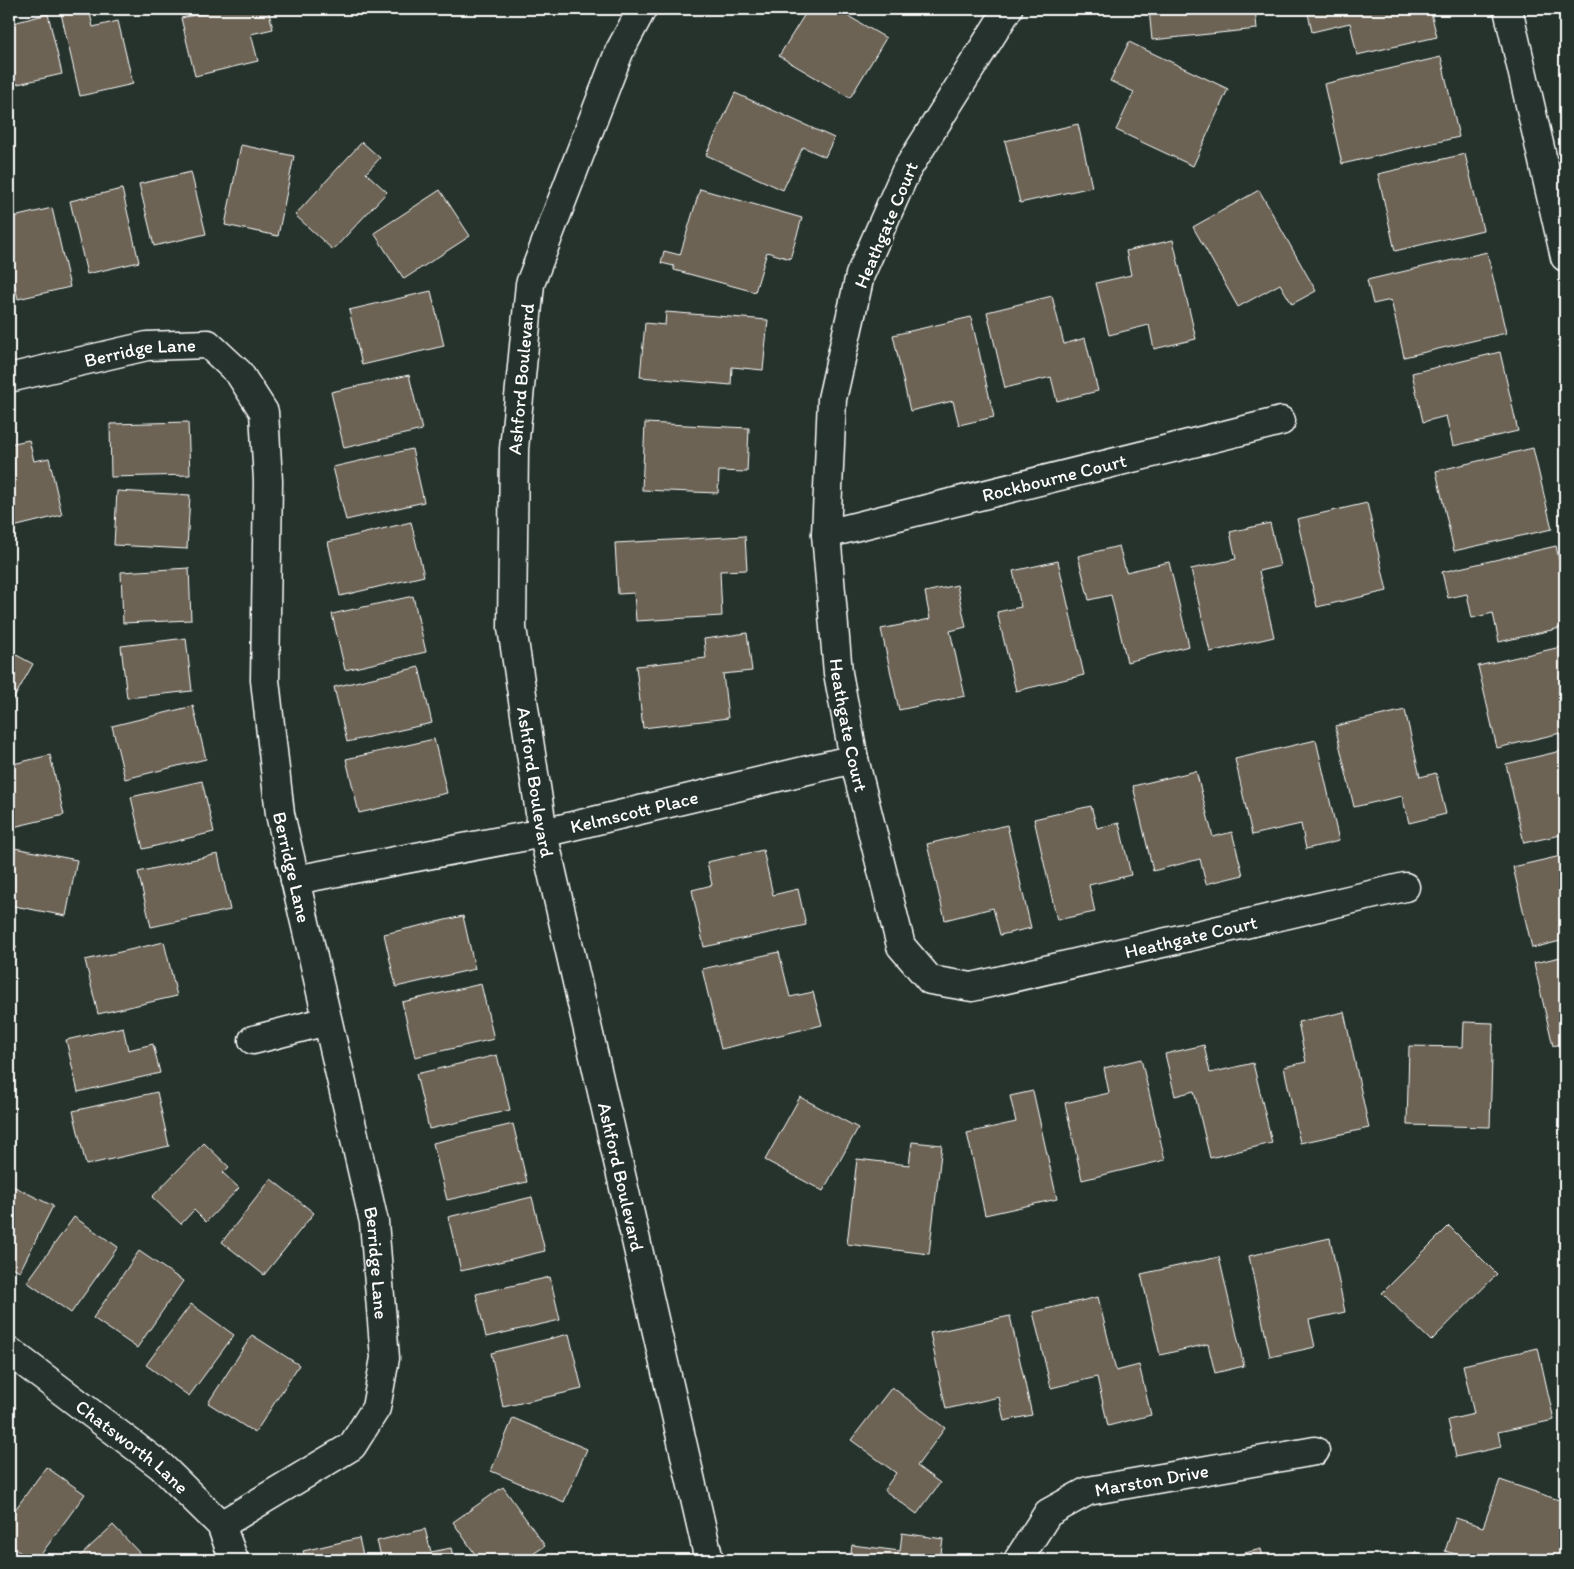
<svg xmlns="http://www.w3.org/2000/svg" width="1574" height="1569" font-family="Itim,sans-serif">
  <rect width="100%" height="100%" fill="#26332d"/>
  <filter id="ink" filterUnits="userSpaceOnUse"><feTurbulence type="fractalNoise" baseFrequency=".02" numOctaves="2"/><feDisplacementMap in="SourceGraphic" scale="10" xChannelSelector="R" yChannelSelector="G"/><feConvolveMatrix kernelMatrix="1 2 1 2 8 2 1 2 1" color-interpolation-filters="sRGB"/></filter>
  <g filter="url(#ink)">
    <!-- building -->
    <path fill="#6c6455" stroke="#fff" d="M 60,9 L 89,9 L 93,27 L 118,21 L 133,84 L 80,96 Z
      M 222,9 L 268,9 L 273,29 L 251,34 L 258,61 L 195,76 L 181,18 Z
      M 808,9 L 836,9 L 886,38 L 850,98 L 779,56 Z
      M 1149,9 L 1255,9 L 1257,29 L 1152,40 Z
      M 1307,9 L 1430,9 L 1437,37 L 1357,55 L 1350,23 L 1312,32 Z
      M 48,14 L 62,74 L 9,86 L 9,24 Z
      M 1129,42 L 1228,89 L 1193,166 L 1116,130 L 1134,92 L 1110,81 Z
      M 1441,57 L 1459,137 L 1342,164 L 1324,84 Z
      M 735,93 L 834,138 L 825,157 L 803,147 L 783,190 L 706,155 Z
      M 1078,124 L 1092,187 L 1020,203 L 1005,141 Z
      M 362,142 L 380,158 L 366,173 L 387,192 L 333,250 L 295,215 Z
      M 241,145 L 294,156 L 278,236 L 225,225 Z
      M 1465,154 L 1483,230 L 1395,251 L 1378,174 Z
      M 191,172 L 206,234 L 154,246 L 139,184 Z
      M 122,189 L 139,262 L 87,274 L 70,201 Z
      M 700,189 L 802,218 L 790,259 L 767,252 L 755,292 L 674,270 L 674,266 L 661,263 L 664,251 L 680,255 Z
      M 440,190 L 470,236 L 404,279 L 374,233 Z
      M 1259,190 L 1316,291 L 1292,304 L 1280,284 L 1238,307 L 1193,227 Z
      M 52,208 L 70,287 L 18,299 L 9,258 L 9,218 Z
      M 1173,240 L 1196,339 L 1154,349 L 1149,325 L 1109,335 L 1096,283 L 1131,275 L 1126,251 Z
      M 1487,252 L 1506,333 L 1404,357 L 1391,300 L 1373,304 L 1367,280 Z
      M 431,291 L 444,346 L 362,365 L 349,310 Z
      M 1052,296 L 1064,344 L 1085,338 L 1098,391 L 1057,401 L 1051,377 L 1005,388 L 987,312 Z
      M 666,312 L 768,320 L 763,370 L 732,367 L 731,385 L 640,377 L 645,323 L 665,325 Z
      M 971,317 L 994,417 L 959,425 L 953,401 L 910,411 L 893,335 Z
      M 1500,352 L 1518,431 L 1453,446 L 1446,416 L 1423,422 L 1412,373 Z
      M 409,375 L 422,430 L 344,448 L 331,392 Z
      M 188,422 L 190,475 L 111,477 L 110,424 Z
      M 645,423 L 749,428 L 747,472 L 719,471 L 718,493 L 642,490 Z
      M 29,440 L 34,461 L 49,458 L 62,515 L 9,528 L 9,444 Z
      M 1533,448 L 1552,529 L 1454,551 L 1436,471 Z
      M 412,449 L 424,502 L 346,520 L 333,467 Z
      M 117,491 L 190,495 L 187,549 L 114,545 Z
      M 1367,503 L 1387,591 L 1317,607 L 1297,519 Z
      M 411,522 L 424,576 L 340,596 L 328,542 Z
      M 1270,523 L 1280,566 L 1259,571 L 1274,637 L 1210,652 L 1191,569 L 1236,559 L 1230,532 Z
      M 745,536 L 747,570 L 720,571 L 722,616 L 636,621 L 634,593 L 618,594 L 615,543 Z
      M 1119,546 L 1126,572 L 1169,562 L 1189,646 L 1127,662 L 1111,595 L 1089,600 L 1078,556 Z
      M 1556,546 L 1565,586 L 1565,627 L 1499,642 L 1493,613 L 1472,618 L 1467,594 L 1448,598 L 1442,572 Z
      M 1058,561 L 1084,675 L 1016,691 L 997,612 L 1021,607 L 1013,571 Z
      M 189,568 L 191,620 L 123,623 L 121,572 Z
      M 957,585 L 966,627 L 950,631 L 965,696 L 899,710 L 881,629 L 930,619 L 925,592 Z
      M 413,596 L 426,652 L 345,670 L 332,614 Z
      M 747,633 L 752,671 L 723,674 L 728,718 L 643,728 L 636,666 L 706,658 L 704,639 Z
      M 186,638 L 192,691 L 127,698 L 121,646 Z
      M 1565,646 L 1565,732 L 1497,748 L 1478,666 Z
      M 9,651 L 33,664 L 9,707 Z
      M 419,667 L 432,723 L 347,742 L 334,687 Z
      M 193,706 L 206,759 L 125,779 L 112,726 Z
      M 1405,710 L 1420,777 L 1436,773 L 1446,814 L 1409,823 L 1402,796 L 1354,807 L 1335,726 Z
      M 434,739 L 447,793 L 359,813 L 346,759 Z
      M 1316,740 L 1339,841 L 1306,849 L 1301,824 L 1252,835 L 1235,759 Z
      M 1565,750 L 1565,834 L 1524,843 L 1506,764 Z
      M 50,755 L 64,815 L 9,828 L 9,765 Z
      M 1196,771 L 1213,837 L 1232,832 L 1243,875 L 1206,884 L 1200,859 L 1153,871 L 1133,786 Z
      M 202,781 L 214,832 L 143,849 L 131,797 Z
      M 1091,806 L 1097,828 L 1119,823 L 1131,875 L 1089,885 L 1095,912 L 1057,920 L 1034,819 Z
      M 1007,825 L 1031,928 L 1000,935 L 993,908 L 945,920 L 927,844 Z
      M 9,847 L 77,860 L 66,916 L 9,905 Z
      M 763,850 L 773,895 L 798,889 L 806,925 L 704,947 L 692,890 L 712,885 L 707,862 Z
      M 218,854 L 230,910 L 151,927 L 138,872 Z
      M 1565,855 L 1565,940 L 1532,948 L 1513,867 Z
      M 463,916 L 475,969 L 396,987 L 384,934 Z
      M 9,940 L 17,947 L 9,956 Z
      M 164,942 L 177,996 L 98,1014 L 85,960 Z
      M 779,952 L 790,997 L 813,992 L 822,1025 L 721,1049 L 702,969 Z
      M 1565,956 L 1565,1043 L 1553,1046 L 1534,963 Z
      M 481,984 L 494,1039 L 415,1057 L 402,1002 Z
      M 1344,1012 L 1369,1128 L 1300,1143 L 1284,1067 L 1306,1062 L 1298,1022 Z
      M 1464,1022 L 1493,1023 L 1490,1127 L 1407,1125 L 1409,1046 L 1463,1047 Z
      M 123,1027 L 128,1050 L 153,1044 L 160,1073 L 78,1092 L 66,1040 Z
      M 1204,1045 L 1210,1073 L 1253,1063 L 1272,1143 L 1210,1158 L 1194,1091 L 1175,1096 L 1165,1054 Z
      M 497,1055 L 510,1110 L 429,1129 L 416,1074 Z
      M 1141,1059 L 1165,1160 L 1082,1180 L 1065,1103 L 1109,1093 L 1104,1068 Z
      M 1033,1091 L 1057,1199 L 985,1215 L 967,1133 L 1016,1122 L 1010,1096 Z
      M 157,1092 L 169,1146 L 86,1165 L 73,1111 Z
      M 800,1097 L 858,1128 L 823,1191 L 765,1160 Z
      M 513,1124 L 527,1182 L 447,1200 L 433,1143 Z
      M 912,1142 L 942,1145 L 929,1254 L 847,1244 L 857,1159 L 909,1165 Z
      M 204,1143 L 229,1167 L 223,1173 L 239,1188 L 206,1222 L 194,1210 L 181,1224 L 152,1197 Z
      M 271,1179 L 314,1213 L 264,1275 L 222,1242 Z
      M 9,1184 L 53,1206 L 20,1271 L 9,1266 Z
      M 532,1197 L 545,1251 L 461,1271 L 448,1217 Z
      M 74,1217 L 118,1247 L 71,1313 L 27,1282 Z
      M 1449,1226 L 1497,1274 L 1431,1341 L 1382,1293 Z
      M 1330,1238 L 1345,1312 L 1309,1320 L 1315,1347 L 1270,1357 L 1249,1256 Z
      M 139,1251 L 183,1281 L 137,1348 L 93,1318 Z
      M 1219,1257 L 1244,1366 L 1215,1373 L 1208,1344 L 1160,1355 L 1141,1274 Z
      M 550,1277 L 560,1320 L 486,1337 L 476,1294 Z
      M 1098,1297 L 1116,1371 L 1139,1365 L 1151,1415 L 1108,1426 L 1097,1377 L 1051,1388 L 1033,1312 Z
      M 191,1304 L 234,1335 L 189,1396 L 146,1365 Z
      M 1010,1316 L 1032,1415 L 1004,1421 L 999,1397 L 946,1409 L 930,1333 Z
      M 569,1334 L 582,1389 L 503,1407 L 491,1353 Z
      M 252,1335 L 299,1365 L 255,1433 L 208,1403 Z
      M 1538,1348 L 1554,1420 L 1498,1432 L 1501,1447 L 1456,1457 L 1448,1420 L 1474,1414 L 1463,1365 Z
      M 892,1387 L 945,1428 L 917,1466 L 940,1483 L 917,1514 L 884,1490 L 896,1473 L 851,1440 Z
      M 513,1418 L 587,1449 L 564,1502 L 491,1471 Z
      M 46,1467 L 85,1494 L 37,1560 L 31,1560 L 9,1545 L 9,1518 Z
      M 1500,1480 L 1565,1502 L 1565,1552 L 1563,1559 L 1565,1560 L 1474,1560 L 1445,1551 L 1456,1518 L 1483,1527 Z
      M 503,1487 L 545,1546 L 524,1560 L 479,1560 L 453,1522 Z
      M 113,1525 L 146,1560 L 76,1560 Z
      M 425,1529 L 431,1552 L 451,1548 L 454,1560 L 382,1560 L 377,1541 Z
      M 902,1533 L 943,1539 L 940,1560 L 850,1560 L 852,1545 L 900,1551 Z
      M 359,1538 L 364,1560 L 306,1560 L 303,1551 Z
      M 1261,1549 L 1264,1560 L 1217,1560 Z
      M 1416,1552 L 1425,1560 L 1409,1560 Z
      M 825,1558 L 845,1560 L 825,1560 Z"/>
    <g fill="none" stroke-linecap="round" stroke-linejoin="round">
      <defs>
        <g id="minor">
          <path id="s1" d="M 1008,9 L 906,171 L 860,275 L 832,399 L 826,534 L 838,673 L 854,759 L 901,946 L 930,980 L 972,987 L 1405,887"/>
          <path d="M 1508,9 L 1565,257"/>
          <path id="s2" d="M 9,378 L 147,346 L 208,344 L 239,373 L 264,412 L 268,481 L 265,680 L 280,814 L 374,1222 L 385,1358 L 376,1408 L 352,1446 L 221,1525"/>
          <path id="s3" d="M 826,534 L 1281,421"/>
          <path id="s4" d="M 295,880 L 543,833 L 854,759"/>
          <path d="M 253,1040 L 327,1021"/>
          <path id="s5" d="M 9,1351 L 161,1466 L 221,1525 L 234,1560"/>
          <path id="s6" d="M 1018,1560 L 1048,1513 L 1088,1491 L 1315,1451"/>
        </g>
        <g id="tertiary">
          <path id="s7" d="M 642,9 L 619,52 L 530,284 L 514,449 L 512,628 L 543,833 L 709,1560"/>
        </g>
      </defs>
      <!-- minor casing -->
      <use href="#minor" stroke="#fff" stroke-width="31"/>
      <!-- tertiary casing -->
      <use href="#tertiary" stroke="#fff" stroke-width="31"/>
      <!-- minor -->
      <use href="#minor" stroke="#26332d" stroke-width="28"/>
      <!-- tertiary -->
      <use href="#tertiary" stroke="#26332d" stroke-width="28"/>
    </g>
  </g>
  <g text-anchor="middle" dominant-baseline="central" stroke-width="5" stroke-linejoin="round" paint-order="stroke">
    <!-- street labels -->
    <g font-size="19" fill="#fff" stroke="#26332d">
      <text transform="translate(886 225) rotate(-67)">Heathgate Court</text>
      <text stroke="none"><textPath href="#s2" startOffset="134">Berridge Lane</textPath></text>
      <text transform="translate(521 379) rotate(-85)">Ashford Boulevard</text>
      <text stroke="none"><textPath href="#s3" startOffset="235">Rockbourne Court</textPath></text>
      <text stroke="none"><textPath href="#s1" startOffset="760">Heathgate Court</textPath></text>
      <text stroke="none"><textPath href="#s7" startOffset="798">Ashford Boulevard</textPath></text>
      <text stroke="none"><textPath href="#s4" startOffset="346">Kelmscott Place</textPath></text>
      <text stroke="none"><textPath href="#s2" startOffset="749">Berridge Lane</textPath></text>
      <text stroke="none"><textPath href="#s1" startOffset="1299">Heathgate Court</textPath></text>
      <text stroke="none"><textPath href="#s7" startOffset="1202">Ashford Boulevard</textPath></text>
      <text stroke="none"><textPath href="#s2" startOffset="1154">Berridge Lane</textPath></text>
      <text stroke="none"><textPath href="#s5" startOffset="156">Chatsworth Lane</textPath></text>
      <text stroke="none"><textPath href="#s6" startOffset="166">Marston Drive</textPath></text>
    </g>
  </g>
  <!-- margin -->
  <rect width="1574" height="1569" fill="none" stroke="#26332d" stroke-width="30"/>
  <rect x="15" y="15" width="1544" height="1539" fill="none" stroke="#fff" stroke-width="2" filter="url(#ink)"/>
</svg>
